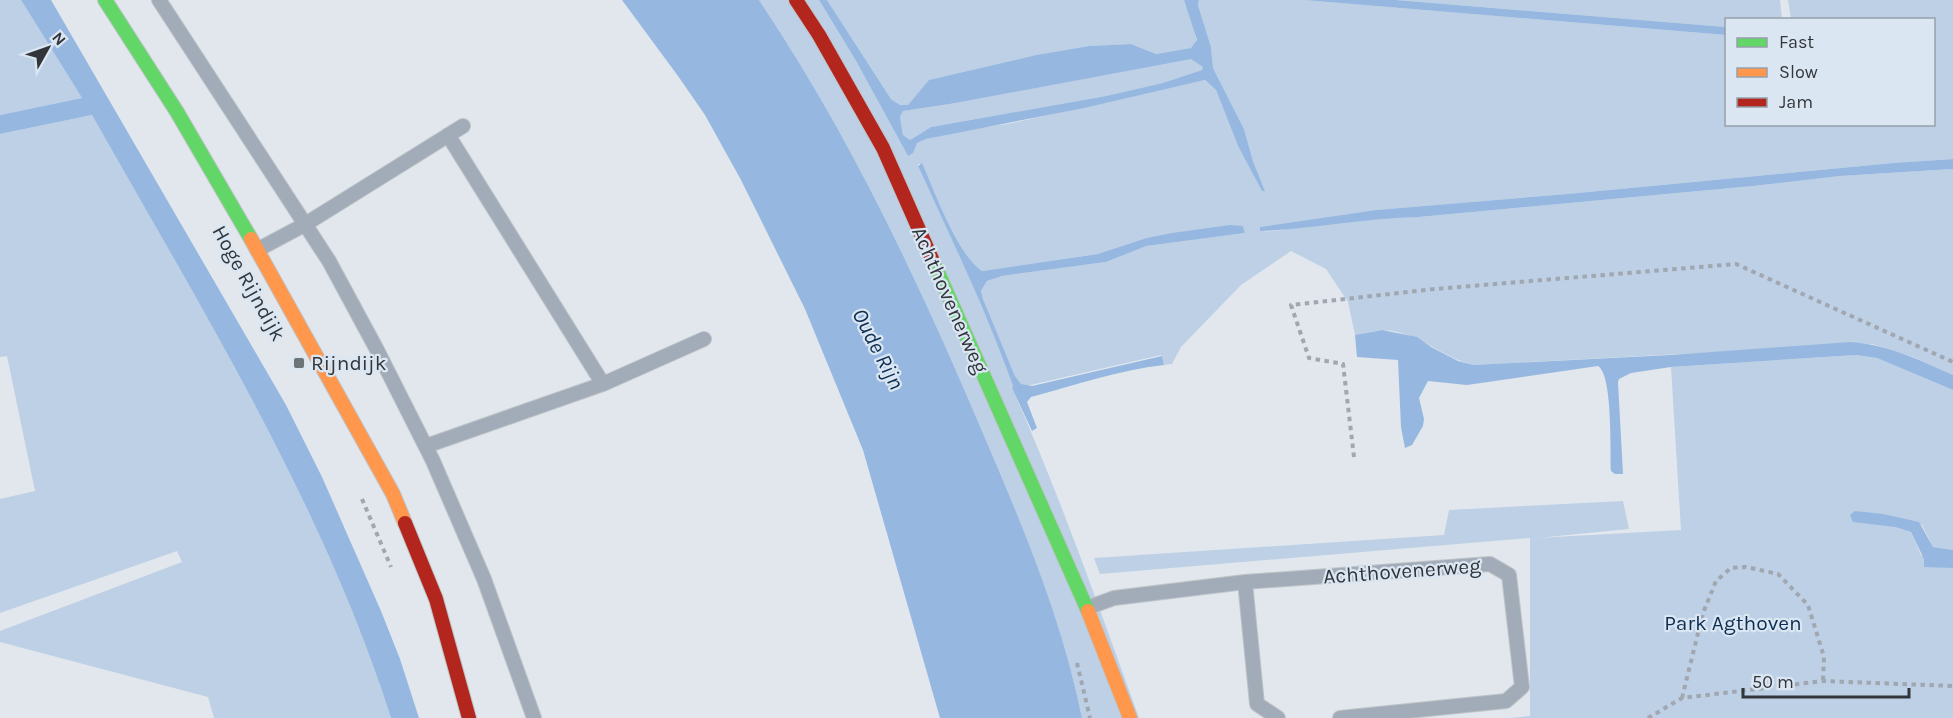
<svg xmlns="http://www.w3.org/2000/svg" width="1953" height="718" font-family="Karla,sans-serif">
  <rect width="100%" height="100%" fill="#e1e7ed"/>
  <!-- green -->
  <path fill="#bdd0e6" d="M 0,0 L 21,0 L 82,98 L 0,115 Z
    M 759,0 L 819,0 L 856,61 L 908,156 L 917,143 L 926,139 L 966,130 L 1008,124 L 1205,80 L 1216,90 L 1238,146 L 1263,191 L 1264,189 L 1253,161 L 1244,129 L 1213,68 L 1211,47 L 1198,5 L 1199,0 L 1304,0 L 1726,35 L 1726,124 L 1934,124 L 1934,20 L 1791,19 L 1788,0 L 1953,0 L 1953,159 L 1893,163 L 1567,194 L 1376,210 L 1261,227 L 1260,231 C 1279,232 1297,227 1316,225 C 1350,220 1384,217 1419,217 L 1753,186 L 1840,176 L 1953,169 L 1953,375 L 1913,357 L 1872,344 L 1473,365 C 1441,357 1417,331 1383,330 C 1374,330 1364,334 1355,335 L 1348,302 L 1326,269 L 1291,251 L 1241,285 L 1181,347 L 1172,364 L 1164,365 L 1162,356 L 1161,355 L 1026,386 L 1021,384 L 1015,376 L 983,299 L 981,291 L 987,281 L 1002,276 L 1106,262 L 1145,246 L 1245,233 L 1243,226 L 1098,254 L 982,271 C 957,254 935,192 922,164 L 918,164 L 918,166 L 963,263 L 1000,349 L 1013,386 L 1012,388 C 1060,496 1099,607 1139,718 L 1082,718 C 1062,618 1022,524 982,431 C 919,282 849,134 759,0 Z
    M 827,0 L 1184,0 L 1192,22 L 1197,42 L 1191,48 L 1156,54 L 1131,44 L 1089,46 L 1036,55 L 930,80 L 908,105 L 900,105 L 891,99 Z
    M 1396,0 L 1780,0 L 1782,19 L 1726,20 L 1726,27 Z
    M 1191,58 L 1203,67 L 1202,70 L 1164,83 L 1106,96 L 931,127 L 910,140 L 903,135 L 900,117 L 903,111 L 950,104 Z
    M 92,115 C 202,310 323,503 391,718 L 214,718 L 208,697 L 0,642 L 0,631 L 182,562 L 177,551 L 0,613 L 0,499 L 35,491 L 7,356 L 0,357 L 0,134 Z
    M 1856,355 L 1877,358 L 1953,390 L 1953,550 L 1933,547 L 1922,525 L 1895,527 L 1911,532 L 1921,555 L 1953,562 L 1953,718 L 1509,718 L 1530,716 L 1530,538 L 1100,574 L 1094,558 L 1444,535 L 1449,510 L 1623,501 L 1629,529 L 1537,538 L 1681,530 L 1671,367 Z"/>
  <!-- water -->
  <path fill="#96b8e0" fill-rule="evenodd" d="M 21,0 L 51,0 L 286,405 L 322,477 L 381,611 L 400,659 L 419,718 L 391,718 C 323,504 202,310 92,115 L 0,134 L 0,115 L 82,98 Z
    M 622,0 L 759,0 C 849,134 919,282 982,431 C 1022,524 1062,618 1082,718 L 940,718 L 863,450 L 805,309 L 741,180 L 705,115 L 678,76 Z
    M 819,0 L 827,0 L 891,99 L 900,105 L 908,105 L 929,80 L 1036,55 L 1089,46 L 1131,44 L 1156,54 L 1191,48 L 1197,40 L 1184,0 L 1199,0 L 1198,5 L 1211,47 L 1213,68 L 1244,129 L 1253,161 L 1265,191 L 1262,191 L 1238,146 L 1216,90 L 1205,80 L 1084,108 L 926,139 L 917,143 L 913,153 L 908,156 L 856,61 ZM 1191,59 L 1203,67 L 1202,70 L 1163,83 L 1106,96 L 931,127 L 910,140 L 903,135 L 900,117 L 903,111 L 950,104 Z
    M 1304,0 L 1396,0 L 1726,27 L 1726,35 Z
    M 1953,159 L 1953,169 L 1840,176 L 1753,186 L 1419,217 C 1365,218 1313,229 1260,231 L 1260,227 L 1376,210 L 1567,194 L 1893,163 Z
    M 922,163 C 935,192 957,254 982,271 L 1098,254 L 1147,238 L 1172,233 L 1230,225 L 1243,226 L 1245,233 L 1146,246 L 1106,262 L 1002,276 L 987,281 L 981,291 L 983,299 L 1015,376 L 1021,384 L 1032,386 L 1162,356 L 1164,365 C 1119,370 1075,385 1031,397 L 1027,402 L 1037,428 L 1032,431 L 1012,388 L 1013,386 C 986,310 951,238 918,166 Z
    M 1382,330 L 1417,337 L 1431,347 L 1458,361 L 1473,365 L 1670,355 L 1851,342 C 1888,345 1920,360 1953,375 L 1953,390 L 1877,358 L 1856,355 L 1671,367 L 1631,373 L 1619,379 L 1618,382 L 1623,474 L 1615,474 L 1611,471 C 1610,451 1613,375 1598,366 L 1467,385 L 1428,381 L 1419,398 L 1424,419 L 1423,426 L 1412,445 L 1405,448 L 1401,427 L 1398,360 L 1357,357 L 1355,335 Z
    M 1855,511 L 1883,514 L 1919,522 L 1933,547 L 1953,550 L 1953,568 L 1924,567 L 1924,559 L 1911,532 L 1895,527 L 1853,522 L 1850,515 Z"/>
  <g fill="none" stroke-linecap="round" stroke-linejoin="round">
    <defs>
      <path id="lane" d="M 159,0 L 329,261 L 376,348 L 433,461 L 484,579 L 534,718
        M 257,250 L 304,225 L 463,126
        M 603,384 L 704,339
        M 426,446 L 603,384 L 448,135
        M 1245,582 L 1257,704 L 1278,718
        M 1087,608 L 1114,598 L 1245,582 L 1490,564 L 1509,575 L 1522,687 L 1506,701 L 1340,718"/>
      <path id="fast" d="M 105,0 L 177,112 L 251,239
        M 932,259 L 1088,611"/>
      <path id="slow" d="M 251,239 L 393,494 L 405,523
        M 1088,611 L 1130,718"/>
      <path id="jam" d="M 796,0 L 819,35 L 883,148 L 932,259
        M 405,523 L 436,599 L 469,718"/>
    </defs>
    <!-- lane casing -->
    <use href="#lane" stroke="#bfc4c9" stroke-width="16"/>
    <!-- fast casing -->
    <use href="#fast" stroke="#bfc4c9" stroke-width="16"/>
    <!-- slow casing -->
    <use href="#slow" stroke="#bfc4c9" stroke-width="16"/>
    <!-- jam casing -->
    <use href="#jam" stroke="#bfc4c9" stroke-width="16"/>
    <!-- path -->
    <path stroke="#a0a7b0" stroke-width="4" stroke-dasharray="4.5 4.5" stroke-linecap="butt" d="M 1354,457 L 1343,364 L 1309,358 L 1291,305 L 1435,289 L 1736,264 L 1953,362
      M 362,499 L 391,567
      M 1077,663 L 1090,718
      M 1682,698 L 1703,613 L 1716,581 L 1731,568 L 1746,567 L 1778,574 L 1808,605 L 1824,657 L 1823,681
      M 1648,718 L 1682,698 L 1823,681 L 1953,686"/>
    <!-- lane -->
    <use href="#lane" stroke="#a1acb8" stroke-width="14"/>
    <!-- fast -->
    <use href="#fast" stroke="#63d668" stroke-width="14"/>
    <!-- slow -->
    <use href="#slow" stroke="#ff974d" stroke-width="14"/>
    <!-- jam -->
    <use href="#jam" stroke="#b3261e" stroke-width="14"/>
  </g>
  <!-- markers -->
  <rect fill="#6f7479" stroke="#dbe6f3" stroke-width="2" x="293" y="357" width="12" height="12" rx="3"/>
  <g text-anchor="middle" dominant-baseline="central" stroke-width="4.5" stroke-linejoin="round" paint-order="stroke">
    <!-- street labels -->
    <g font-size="21" fill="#32363b" stroke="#dbe6f3">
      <text transform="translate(249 283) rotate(61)">Hoge Rijndijk</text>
      <text transform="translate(950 300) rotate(66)">Achthovenerweg</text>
      <text transform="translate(1402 571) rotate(-4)">Achthovenerweg</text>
    </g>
    <!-- poi labels -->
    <g font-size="21" fill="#32363b" stroke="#dbe6f3" text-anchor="start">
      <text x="311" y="363">Rijndijk</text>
    </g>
    <!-- park labels -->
    <g font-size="21" fill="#0e2f52" stroke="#dbe6f3">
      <text x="1733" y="623">Park Agthoven</text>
    </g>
    <!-- water labels -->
    <g font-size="22" font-style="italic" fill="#0d2e51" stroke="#dbe6f3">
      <text transform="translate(878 349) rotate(63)">Oude Rijn</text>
    </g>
  </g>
  <!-- legend -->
  <rect x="1725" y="18" width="210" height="108" fill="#dbe6f3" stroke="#97a0a9" stroke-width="1.5"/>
  <rect x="1737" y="38" width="30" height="9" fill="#63d668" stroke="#97a0a9" stroke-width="1.5"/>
  <text x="1779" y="48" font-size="18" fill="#32363b">Fast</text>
  <rect x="1737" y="68" width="30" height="9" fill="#ff974d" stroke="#97a0a9" stroke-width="1.5"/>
  <text x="1779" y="78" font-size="18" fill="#32363b">Slow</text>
  <rect x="1737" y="98" width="30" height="9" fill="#b3261e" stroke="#97a0a9" stroke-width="1.5"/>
  <text x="1779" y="108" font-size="18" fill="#32363b">Jam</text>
  <!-- north arrow -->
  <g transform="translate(48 48) rotate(50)" stroke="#dbe6f3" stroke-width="4.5" paint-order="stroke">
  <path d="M0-4.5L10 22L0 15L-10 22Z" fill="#32363b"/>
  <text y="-9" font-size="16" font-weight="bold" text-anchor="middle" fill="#32363b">N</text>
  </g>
  <!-- scale -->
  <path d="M1743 688v9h166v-9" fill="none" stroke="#32363b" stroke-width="3"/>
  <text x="1752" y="688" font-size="18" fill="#32363b" stroke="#dbe6f3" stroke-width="4.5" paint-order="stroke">50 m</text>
</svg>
